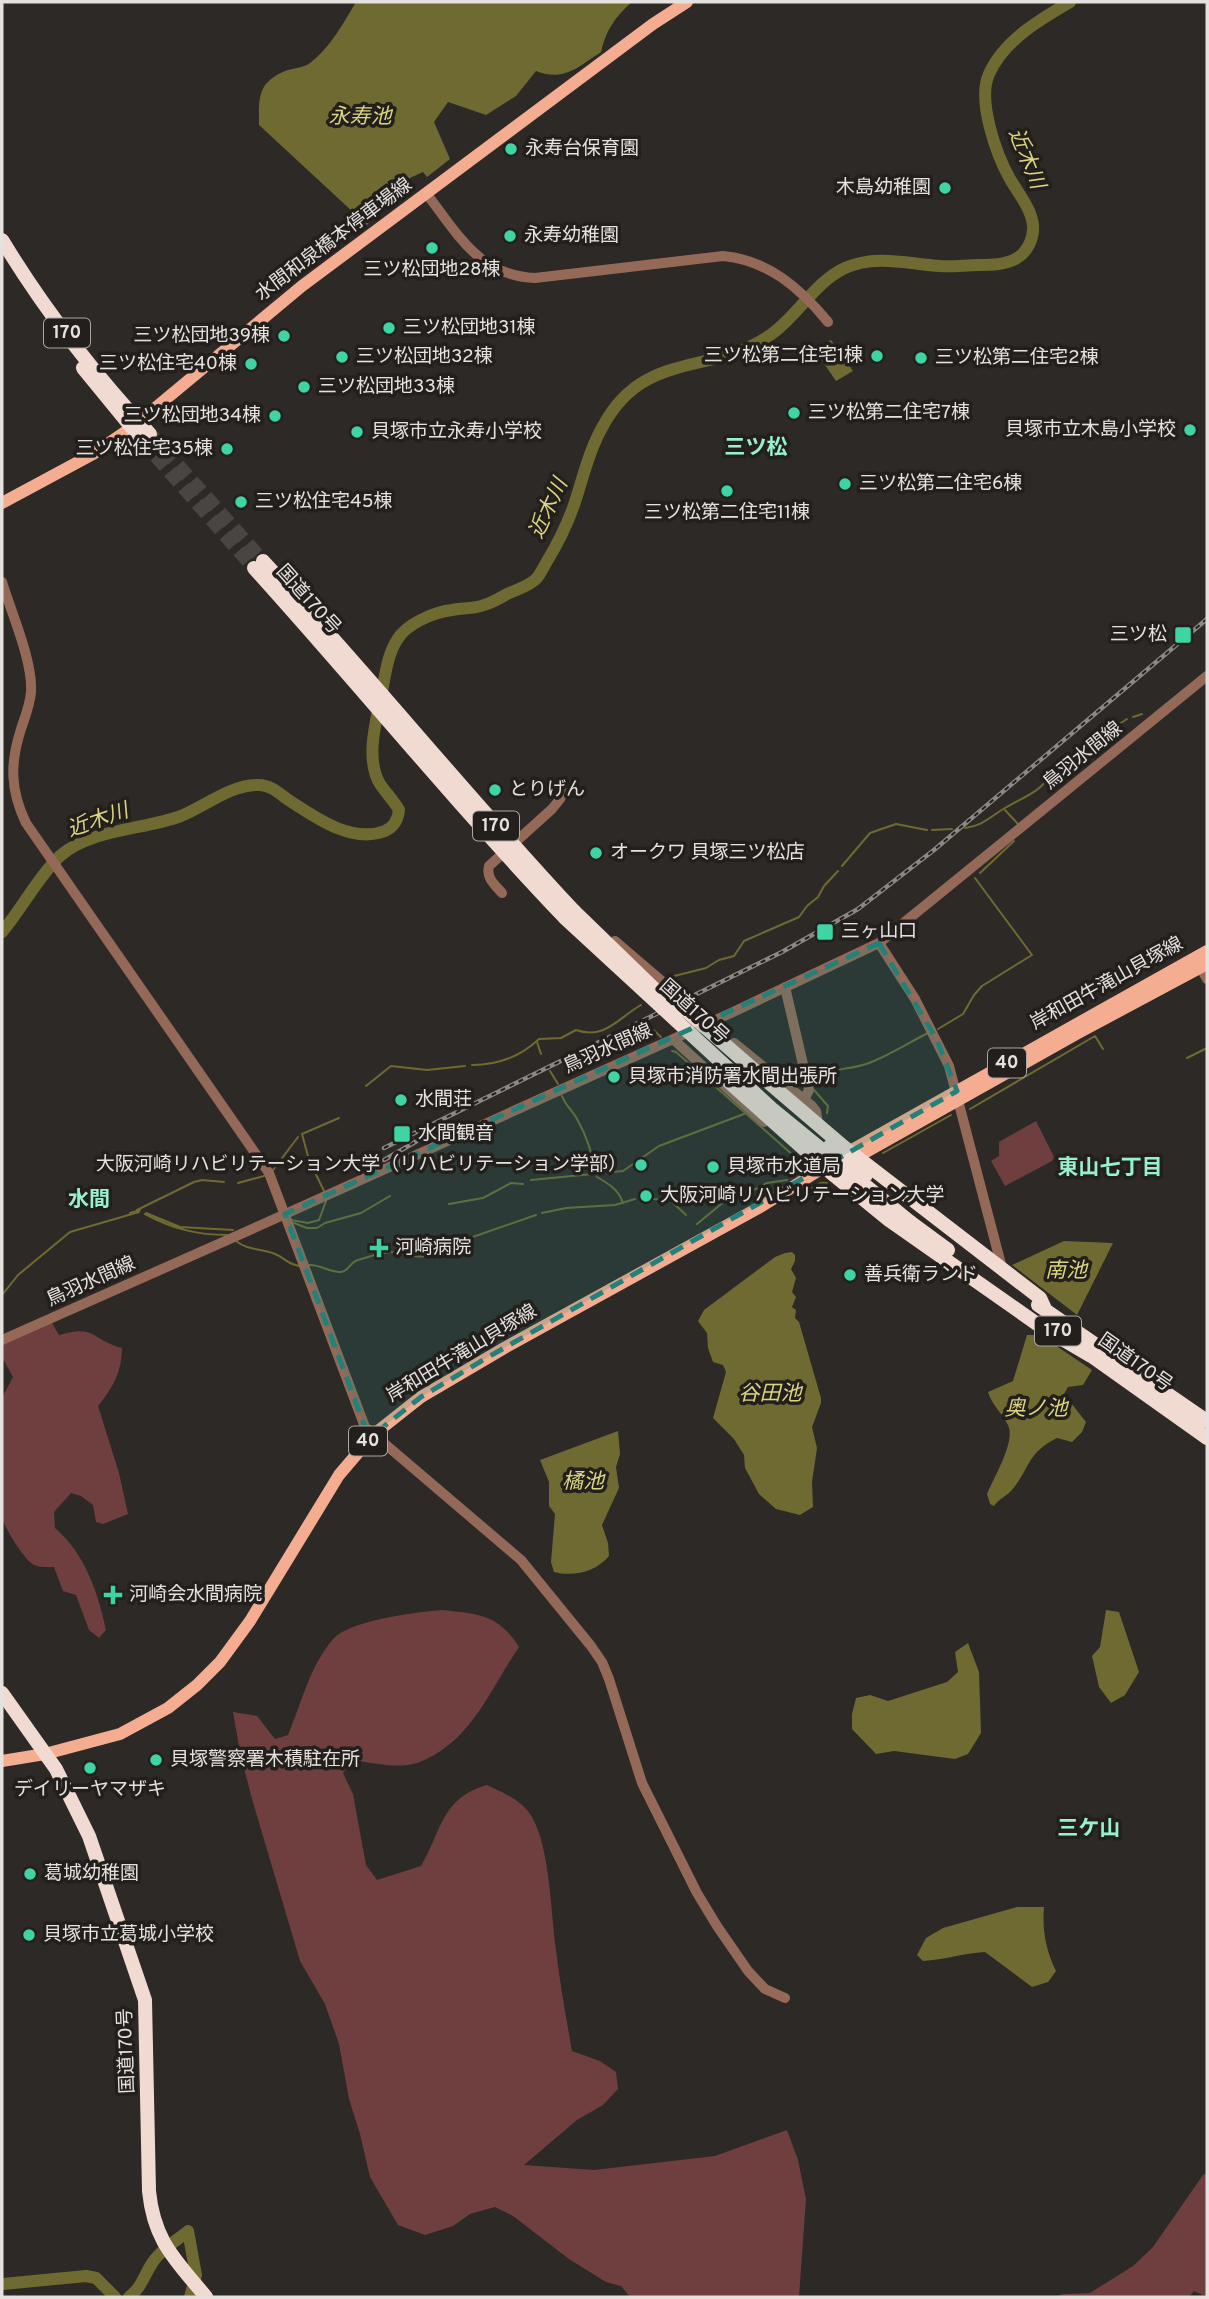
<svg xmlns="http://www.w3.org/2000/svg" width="1209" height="2299" font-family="Overpass,'Noto Sans JP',sans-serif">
  <rect width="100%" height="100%" fill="#2d2926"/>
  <!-- green -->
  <path fill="#6e3f3e" d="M 1036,1121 L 1054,1157 L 1052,1161 L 1005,1186 L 991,1161 L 999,1156 L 999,1142 Z
    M 52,1323 L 59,1335 C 96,1324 90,1339 122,1348 C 122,1371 113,1388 98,1406 L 119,1473 L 128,1514 L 103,1524 L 96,1522 L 93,1505 L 81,1496 L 71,1493 L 54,1512 L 55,1528 C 85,1554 98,1592 106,1630 L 99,1638 L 89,1630 L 76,1595 L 63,1591 L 54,1567 C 46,1567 38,1568 31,1563 C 21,1554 6,1530 2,1518 L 2,1398 L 13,1377 L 3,1359 L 3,1342 Z
    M 442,1610 C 477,1614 499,1614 519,1647 C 490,1689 471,1744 417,1763 C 397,1769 373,1763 353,1760 L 343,1773 L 353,1794 L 366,1865 L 377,1880 L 421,1866 C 442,1831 441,1798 487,1785 C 504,1793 524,1801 533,1819 C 550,1850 551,1915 556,1950 C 560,1984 566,2017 572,2051 L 600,2061 L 616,2072 L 618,2089 L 603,2105 L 577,2120 L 524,2165 L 594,2170 L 715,2156 L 787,2130 L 798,2160 L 806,2199 L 799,2297 L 630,2297 L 621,2286 L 606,2282 L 569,2259 L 513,2216 L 495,2207 L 470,2214 L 453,2226 L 425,2235 L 398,2225 L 370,2177 L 360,2134 L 349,2099 L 339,2044 L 325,2004 L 300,1961 L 252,1799 L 241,1757 L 233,1712 L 257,1716 L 275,1739 L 288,1735 C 302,1702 310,1665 334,1638 C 352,1620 417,1612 442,1610 Z
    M 1207,2173 L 1207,2297 L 1194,2291 L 1189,2297 L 1053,2297 L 1063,2294 L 1090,2293 L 1133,2266 L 1153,2247 L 1203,2175 Z"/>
  <!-- water -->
  <path fill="#6f6a31" d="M 356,2 L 632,2 C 615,17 606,30 601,52 C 578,67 564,82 536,71 L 516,96 L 486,115 L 448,102 L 434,122 L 450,159 L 427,177 L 423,172 L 384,190 L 367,210 L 373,218 L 367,225 L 259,125 C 259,98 257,83 285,71 C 293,68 303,68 310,63 C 330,48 344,22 356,2 Z
    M 831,340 L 853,371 L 836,381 L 814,349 Z
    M 1064,1241 L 1113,1243 L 1077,1315 L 1012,1265 Z
    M 785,1253 L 792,1252 L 795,1255 L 795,1261 L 791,1269 L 796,1278 L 792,1292 L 796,1297 L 792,1307 L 796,1310 L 795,1318 L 799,1322 L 821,1398 L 821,1403 L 812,1427 L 817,1448 L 812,1482 L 813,1507 L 800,1515 L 776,1509 L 759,1494 L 745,1468 L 744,1455 L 734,1439 L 713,1418 L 726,1372 L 723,1365 L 713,1362 L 708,1348 L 707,1333 L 698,1321 L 704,1310 L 775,1257 Z
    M 1027,1335 L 1040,1335 L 1092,1370 L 1083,1385 L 1068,1387 L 1064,1394 L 1086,1422 L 1082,1432 L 1072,1442 L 1057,1438 C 1025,1454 1031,1469 1010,1492 C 1005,1497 999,1499 994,1506 L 990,1504 L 987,1494 C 994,1477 1016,1441 1008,1425 C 1002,1413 992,1405 988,1392 L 1013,1381 Z
    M 618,1431 L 620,1454 L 616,1467 L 619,1488 L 602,1525 L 608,1543 L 609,1556 C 596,1572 573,1577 554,1572 L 551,1562 L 555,1514 L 549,1506 L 549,1482 L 540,1460 Z
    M 1106,1610 L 1119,1612 L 1139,1672 L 1125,1695 L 1111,1703 L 1099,1687 L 1092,1656 L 1100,1647 Z
    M 968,1643 L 979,1672 L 981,1733 L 968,1754 L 955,1759 L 894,1751 L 876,1754 L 852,1729 L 852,1714 L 856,1698 L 870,1695 L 888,1701 L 947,1682 L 958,1672 L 955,1652 Z
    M 1017,1907 L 1044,1907 C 1042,1930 1046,1951 1056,1971 L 1048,1982 L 1032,1987 L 985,1952 C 964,1953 944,1960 923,1961 L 917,1955 L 926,1938 L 943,1928 Z"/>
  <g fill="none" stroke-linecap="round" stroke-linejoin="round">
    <!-- stream -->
    <path stroke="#6f6a31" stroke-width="2" d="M 1133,717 L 1142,714
      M 1053,771 L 1065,759 L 1127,719
      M 1005,810 L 1018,824
      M 965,828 C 983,826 991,816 1005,808 C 1021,798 1040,793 1050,775
      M 932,830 L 952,829
      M 842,866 L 870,833 L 896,824 L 927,830
      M 980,873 L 1014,841
      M 670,977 L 706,968 L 719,960 L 734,956 L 744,941 L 799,917 L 807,906 L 818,897 L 824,886 L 838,871
      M 647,1024 L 661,1037
      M 938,1029 L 963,1014 L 974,995 L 982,986 L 1032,955 L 975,878
      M 537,1042 L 541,1054
      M 672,1051 L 676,1052 L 802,1163
      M 1187,1058 L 1205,1049
      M 472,1065 C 499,1065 520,1057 539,1039 L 561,1038 L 576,1030 C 605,1040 618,1018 641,1005
      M 550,1071 L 558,1084
      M 812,1081 C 835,1066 847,1071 869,1063 C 890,1055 908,1043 928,1033
      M 366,1086 L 391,1066 L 427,1070 L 465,1066
      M 814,1090 L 828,1106 L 827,1113
      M 562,1096 C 565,1105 572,1110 577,1119 C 588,1138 593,1156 597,1177 C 609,1184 619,1190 623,1203
      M 970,1109 L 1095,1036 L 1103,1049
      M 883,1153 L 951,1115
      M 273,1170 L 298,1137
      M 531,1180 L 623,1171 L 659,1146 L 744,1114
      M 238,1183 L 264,1176
      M 324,1191 L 309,1160 L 302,1134 L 339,1118
      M 805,1192 L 820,1183 L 827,1183
      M 642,1198 L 664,1200
      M 672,1202 L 686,1215
      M 449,1204 L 483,1198 L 511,1183 L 523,1184
      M 137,1210 L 194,1182 L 202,1180 L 224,1182
      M 130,1213 L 140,1210
      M 146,1213 L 180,1227 L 233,1230
      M 542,1213 L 566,1208 L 615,1205 L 635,1199
      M 145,1214 C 173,1229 197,1235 228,1235
      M 291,1220 L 308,1223 L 319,1220 L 326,1201
      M 294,1223 L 307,1228 L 317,1228 L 325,1223 L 361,1213 L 390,1196
      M 697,1224 L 732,1195 L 756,1189 L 767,1183 L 787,1180
      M 464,1240 L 536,1215
      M 236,1241 C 248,1251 262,1248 275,1254 C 286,1258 283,1262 299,1266
      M 309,1265 C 320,1264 330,1273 341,1272 C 348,1272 350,1262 358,1260 C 368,1257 380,1253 390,1252 C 403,1252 415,1259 429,1256 C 439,1254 445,1244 457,1241
      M 2,1295 L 18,1275 L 70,1232 L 139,1212"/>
    <!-- river -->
    <path stroke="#6f6a31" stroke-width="12" d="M 2,932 C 21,910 40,874 60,856 C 90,829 143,830 181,816 C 206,806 231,784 259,785 C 270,785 279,793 287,799 C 315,817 351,844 385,831 C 394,827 398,820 399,810 C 394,801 386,793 380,784 C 365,759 376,722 381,696 C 385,678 387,655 397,640 C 406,624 434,612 452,610 C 462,608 474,609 484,605 C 492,603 500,598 507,594 C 516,590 529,586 536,579 C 540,575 543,568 546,563 C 557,545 567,525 574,505 C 583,478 589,450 603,426 C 645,348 714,377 773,333 C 799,314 815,282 845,268 C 876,254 908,264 940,266 C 953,267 966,265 979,265 C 991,265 1006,265 1017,258 C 1028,252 1034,237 1033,225 C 1031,208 1018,193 1010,179 C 996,154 977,100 989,74 C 1004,40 1041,19 1070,2
      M 3,2284 L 86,2276 L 96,2278 L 115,2297
      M 129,2297 C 141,2288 143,2278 151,2265 C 159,2251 176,2241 188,2231 L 196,2275 L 190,2297"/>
    <!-- highway-tunnel -->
    <path stroke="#484542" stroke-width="14" stroke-dasharray="14 7" stroke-linecap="butt" d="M 150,434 L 263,561
      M 142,440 L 254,568"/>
    <!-- minor -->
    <path stroke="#956958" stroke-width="10" d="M 426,193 C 457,233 479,276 535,278 L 723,256 C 768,260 800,288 828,322
      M 2,582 C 11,612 33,661 31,692 C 30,705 25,717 21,729 C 10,763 10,790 26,823 L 269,1173 L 365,1427 L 521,1560 L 591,1646 L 602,1662 L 609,1679 L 642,1783 L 697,1893 L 717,1926 L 748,1971 L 765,1989 L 785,1998
      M 502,893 C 494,884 486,878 489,866 L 552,809 L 560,799 L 564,790
      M 615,941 L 698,1012
      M 879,943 L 915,999 L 949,1066 L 1002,1268
      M 1201,968 L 1207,979
      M 785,987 L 809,1090 L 804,1100
      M 673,1039 L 764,1122
      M 734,1043 L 812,1106 L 816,1111 L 818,1124
      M 2,1340 L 241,1234 L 731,1013 L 879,943 L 1207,676"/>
    <!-- major -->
    <path stroke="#f5ad91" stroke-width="12" d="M 2,503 L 93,454 L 131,428 L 302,286 L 653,24 L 687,2
      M 850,1161 L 1078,1033 L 1207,964
      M 2,1761 L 45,1754 L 120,1734 L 168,1708 L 197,1685 L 220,1662 L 250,1621 L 339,1475 L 373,1435 L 421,1397 L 506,1347 L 762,1206 L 850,1151 L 1207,951"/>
    <!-- highway -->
    <path stroke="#f0dad1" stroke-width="14" d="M 2,240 C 44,309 95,375 150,434
      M 83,368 L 142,440
      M 263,561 C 369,675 467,797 574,911
      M 254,568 C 359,684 457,805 565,918
      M 761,1076 L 844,1147 L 1040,1298 L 1045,1309
      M 729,1082 L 824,1167 L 889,1220 L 1040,1326 L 1091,1356
      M 910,1222 L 948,1250
      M 1038,1305 L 1207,1421
      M 1086,1352 L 1207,1438
      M 2,1693 L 56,1769 L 89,1836 L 145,2000 L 149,2191 C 154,2242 176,2260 206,2297"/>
    <defs>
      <path id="rail" d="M 384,1148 L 782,952 L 858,909 L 934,850 L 1207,619
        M 384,1160 L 429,1134"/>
    </defs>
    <!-- rail casing -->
    <use href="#rail" stroke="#8b8885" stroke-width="4.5"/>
    <!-- rail -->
    <use href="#rail" stroke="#231f1c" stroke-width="2" stroke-dasharray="5" stroke-linecap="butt"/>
    <!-- highway-bridge -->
    <path stroke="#f0dad1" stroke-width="14" d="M 574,911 L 671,1005
      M 565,918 L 772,1109 L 910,1222
      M 667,994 L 761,1076
      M 830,1146 L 866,1175"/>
  </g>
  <!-- marked area -->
  <path fill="#248179" fill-opacity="0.2" stroke="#248179" stroke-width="5" stroke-dasharray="14 9" stroke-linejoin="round" d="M 879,943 L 937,1040 L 957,1091 L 490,1356 L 421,1397 L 373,1435 L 365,1427 L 285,1214 Z"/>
  <!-- markers -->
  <g fill="#3ed4a3" stroke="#231f1c" stroke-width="2.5">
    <circle cx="511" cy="149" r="7"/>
    <circle cx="945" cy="188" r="7"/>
    <circle cx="510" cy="236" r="7"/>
    <circle cx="432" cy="248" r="7"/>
    <circle cx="389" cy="328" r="7"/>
    <circle cx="284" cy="336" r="7"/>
    <circle cx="877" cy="356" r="7"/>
    <circle cx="342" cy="357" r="7"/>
    <circle cx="921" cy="358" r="7"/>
    <circle cx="251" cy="364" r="7"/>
    <circle cx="304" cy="387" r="7"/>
    <circle cx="794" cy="413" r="7"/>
    <circle cx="275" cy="416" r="7"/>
    <circle cx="1190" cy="430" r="7"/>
    <circle cx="357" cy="432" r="7"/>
    <circle cx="227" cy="449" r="7"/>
    <circle cx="845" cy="484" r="7"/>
    <circle cx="727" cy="491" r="7"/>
    <circle cx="241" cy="502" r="7"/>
    <rect x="1174" y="626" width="18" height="18" rx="3.5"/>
    <circle cx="495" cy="790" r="7"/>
    <circle cx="596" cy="853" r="7"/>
    <rect x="816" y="923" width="18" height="18" rx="3.5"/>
    <circle cx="614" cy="1077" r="7"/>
    <circle cx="401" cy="1100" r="7"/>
    <rect x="393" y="1125" width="18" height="18" rx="3.5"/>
    <circle cx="641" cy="1165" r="7"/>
    <circle cx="713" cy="1167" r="7"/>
    <circle cx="646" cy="1196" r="7"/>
    <path d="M375.5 1237.5h7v7h7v7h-7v7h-7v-7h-7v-7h7z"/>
    <circle cx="850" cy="1275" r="7"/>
    <path d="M109.5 1584.5h7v7h7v7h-7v7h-7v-7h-7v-7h7z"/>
    <circle cx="156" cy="1760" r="7"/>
    <circle cx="90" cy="1768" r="7"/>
    <circle cx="30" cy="1874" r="7"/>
    <circle cx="29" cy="1935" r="7"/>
  </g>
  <g text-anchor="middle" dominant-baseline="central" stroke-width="7" stroke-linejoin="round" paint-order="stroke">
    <!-- shield labels -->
    <g fill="#231f1c" stroke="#aaa7a4" stroke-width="2">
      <rect x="44" y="318.5" width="46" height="29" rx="5"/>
      <rect x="473" y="811.5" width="46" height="29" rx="5"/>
      <rect x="988" y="1048.5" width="38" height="29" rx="5"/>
      <rect x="1035" y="1316.5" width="46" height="29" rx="5"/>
      <rect x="349" y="1426.5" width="38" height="29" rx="5"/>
    </g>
    <g font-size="18" font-weight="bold" fill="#e4e1df">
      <text x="67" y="333">170</text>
      <text x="496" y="826">170</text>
      <text x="1007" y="1063">40</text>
      <text x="1058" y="1331">170</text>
      <text x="368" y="1441">40</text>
    </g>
    <!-- poi labels -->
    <g font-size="19" fill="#e4e1df" stroke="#231f1c" text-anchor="start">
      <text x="525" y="149">永寿台保育園</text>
      <text x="931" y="188" text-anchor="end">木島幼稚園</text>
      <text x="524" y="236">永寿幼稚園</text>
      <text x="432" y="270" text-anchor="middle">三ツ松団地28棟</text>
      <text x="403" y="328">三ツ松団地31棟</text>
      <text x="270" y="336" text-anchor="end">三ツ松団地39棟</text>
      <text x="863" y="356" text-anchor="end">三ツ松第二住宅1棟</text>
      <text x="356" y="357">三ツ松団地32棟</text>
      <text x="935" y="358">三ツ松第二住宅2棟</text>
      <text x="237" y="364" text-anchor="end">三ツ松住宅40棟</text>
      <text x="318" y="387">三ツ松団地33棟</text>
      <text x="808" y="413">三ツ松第二住宅7棟</text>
      <text x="261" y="416" text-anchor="end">三ツ松団地34棟</text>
      <text x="1176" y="430" text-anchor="end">貝塚市立木島小学校</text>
      <text x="371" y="432">貝塚市立永寿小学校</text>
      <text x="213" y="449" text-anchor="end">三ツ松住宅35棟</text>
      <text x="859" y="484">三ツ松第二住宅6棟</text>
      <text x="255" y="502">三ツ松住宅45棟</text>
      <text x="727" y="513" text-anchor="middle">三ツ松第二住宅11棟</text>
      <text x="1167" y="635" text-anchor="end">三ツ松</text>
      <text x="509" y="790">とりげん</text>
      <text x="610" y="853">オークワ 貝塚三ツ松店</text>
      <text x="841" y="932">三ヶ山口</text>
      <text x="628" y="1077">貝塚市消防署水間出張所</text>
      <text x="415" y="1100">水間荘</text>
      <text x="418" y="1134">水間観音</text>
      <text x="627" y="1165" text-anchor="end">大阪河崎リハビリテーション大学（リハビリテーション学部）</text>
      <text x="727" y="1167">貝塚市水道局</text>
      <text x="660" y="1196">大阪河崎リハビリテーション大学</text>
      <text x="395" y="1248">河崎病院</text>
      <text x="864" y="1275">善兵衛ランド</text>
      <text x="129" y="1595">河崎会水間病院</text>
      <text x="170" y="1760">貝塚警察署木積駐在所</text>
      <text x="90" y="1790" text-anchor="middle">デイリーヤマザキ</text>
      <text x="44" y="1874">葛城幼稚園</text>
      <text x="43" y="1935">貝塚市立葛城小学校</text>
    </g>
    <!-- street labels -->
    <g font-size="19" fill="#e4e1df" stroke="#231f1c">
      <text transform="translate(334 240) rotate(-37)">水間和泉橋本停車場線</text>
      <text transform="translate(308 600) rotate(48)">国道170号</text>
      <text transform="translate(1083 756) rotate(-39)">鳥羽水間線</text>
      <text transform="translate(1107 984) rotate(-29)">岸和田牛滝山貝塚線</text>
      <text transform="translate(694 1012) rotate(42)">国道170号</text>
      <text transform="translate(608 1049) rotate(-24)">鳥羽水間線</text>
      <text transform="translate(91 1282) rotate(-24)">鳥羽水間線</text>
      <text transform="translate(462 1354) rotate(-31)">岸和田牛滝山貝塚線</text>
      <text transform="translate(1135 1363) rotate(35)">国道170号</text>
      <text transform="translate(127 2051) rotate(-92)">国道170号</text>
    </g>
    <!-- water labels -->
    <g font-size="21" font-style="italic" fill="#dcd580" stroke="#231f1c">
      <text x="360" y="117">永寿池</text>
      <text transform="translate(1026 159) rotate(68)">近木川</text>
      <text transform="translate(549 509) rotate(-65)">近木川</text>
      <text transform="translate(98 821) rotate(-19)">近木川</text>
      <text x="1066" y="1271">南池</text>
      <text x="770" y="1394">谷田池</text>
      <text x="1036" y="1409">奥ノ池</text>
      <text x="583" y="1482">橘池</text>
    </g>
    <!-- neighbourhood labels -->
    <g font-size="21" font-weight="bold" fill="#98f0cc" stroke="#231f1c">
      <text x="756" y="448">三ツ松</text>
      <text x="1110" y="1168">東山七丁目</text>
      <text x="89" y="1200">水間</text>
      <text x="1089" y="1829">三ケ山</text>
    </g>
  </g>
  <!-- border -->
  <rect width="1209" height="2299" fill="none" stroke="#e4e1df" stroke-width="7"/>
</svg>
